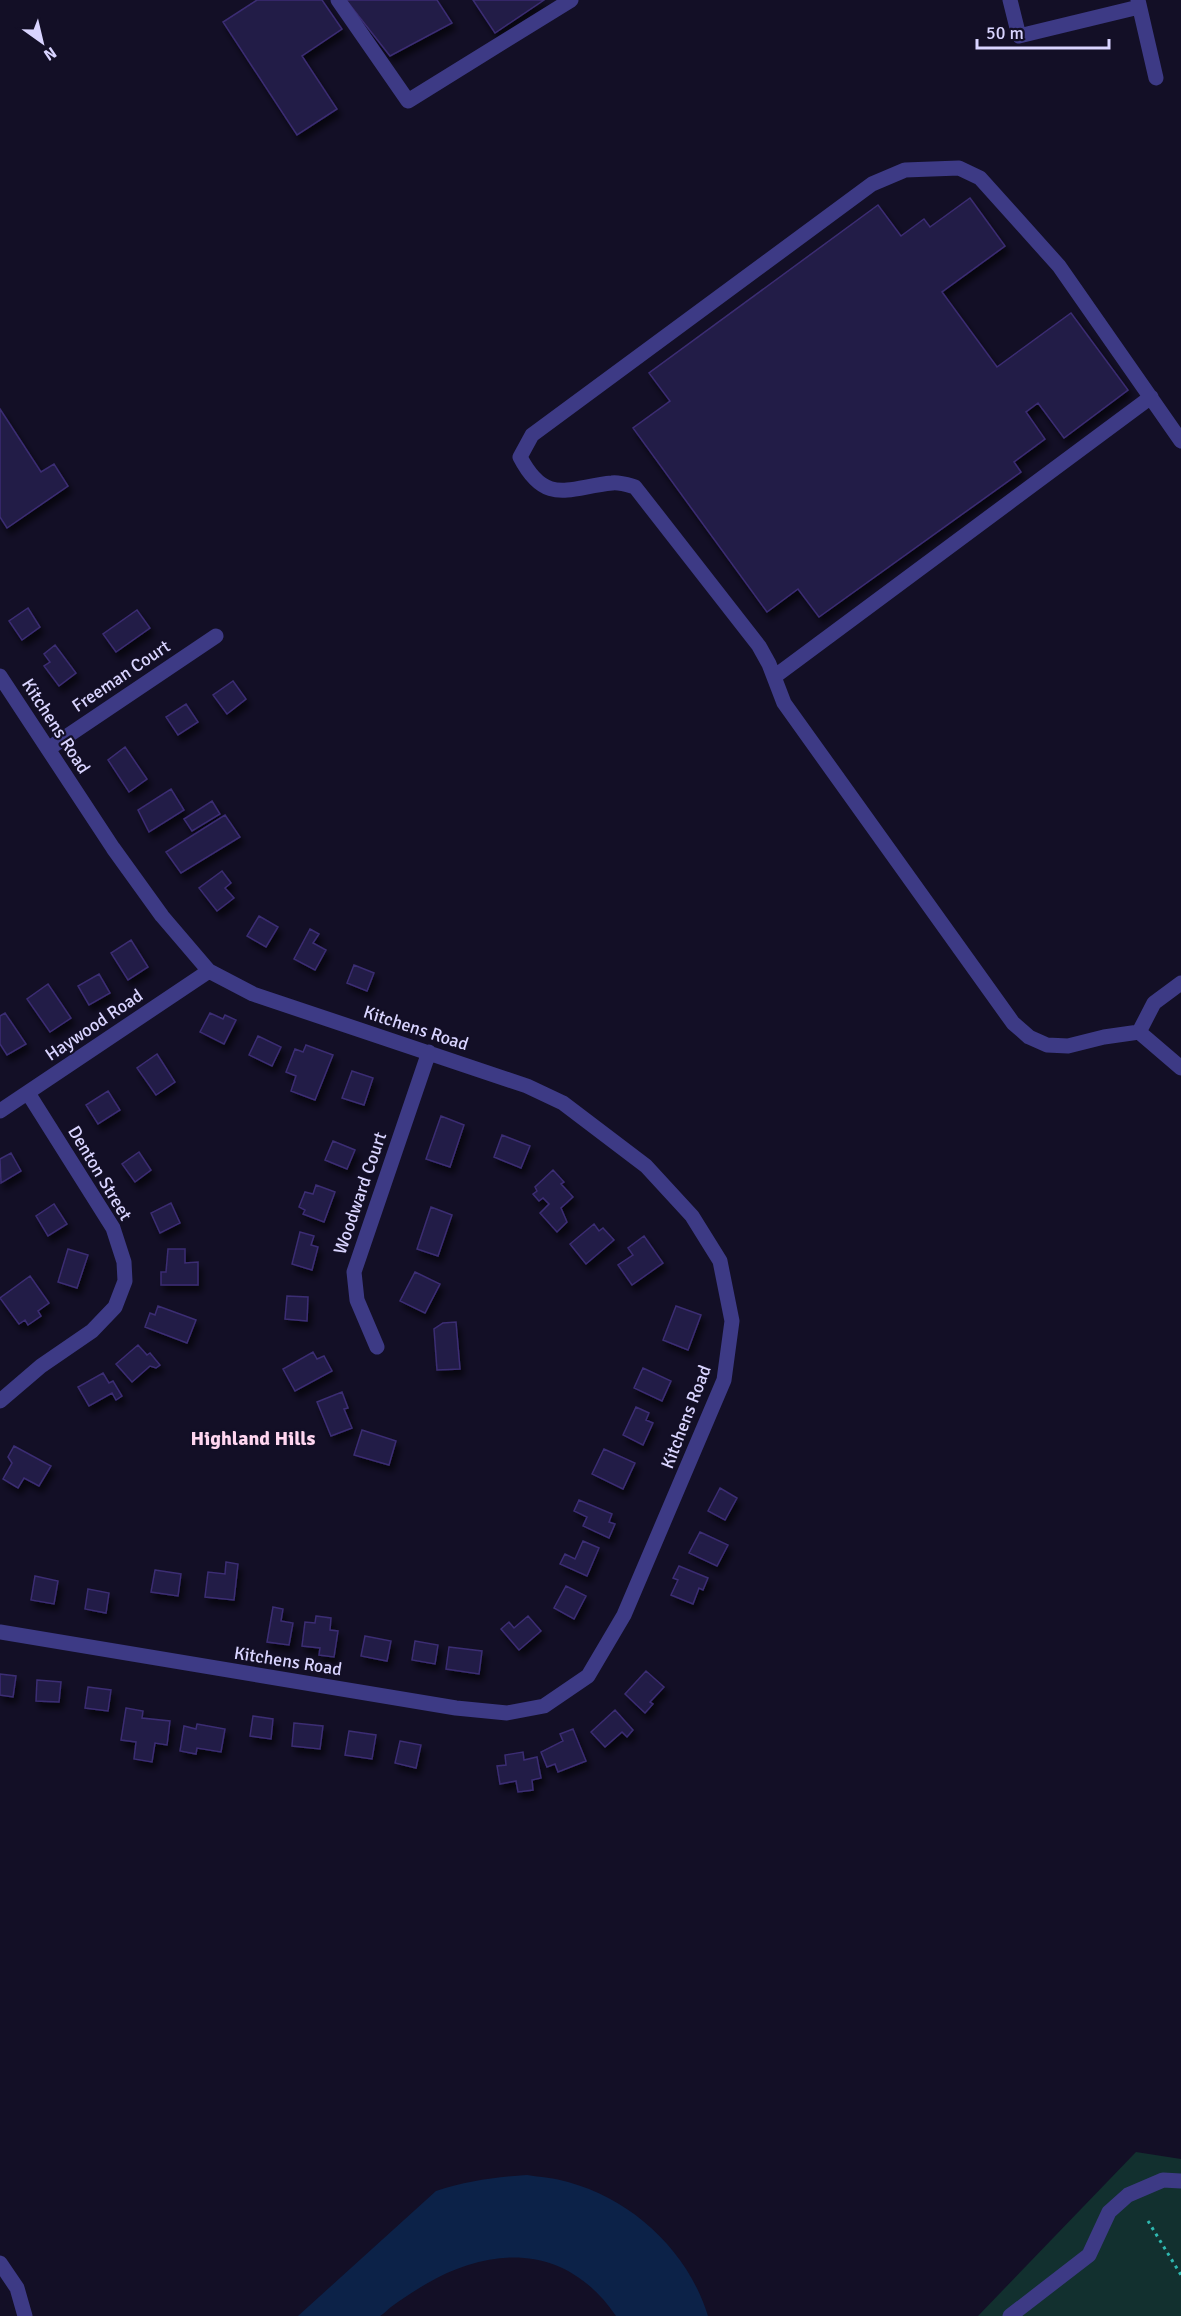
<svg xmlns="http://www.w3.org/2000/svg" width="1181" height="2316" font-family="Signika,sans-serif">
  <defs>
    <filter id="shadow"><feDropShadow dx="3.5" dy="6" stdDeviation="3" flood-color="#0009"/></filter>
  </defs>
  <rect width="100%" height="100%" fill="#130f26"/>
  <!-- green -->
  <path fill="#12302f" d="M 1136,2152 L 1181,2159 L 1181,2316 L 978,2316 Z"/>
  <!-- water -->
  <path fill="#0c2248" d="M 527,2175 C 540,2177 555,2178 568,2182 C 633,2200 688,2251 708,2316 L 616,2316 C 568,2245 494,2244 426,2284 C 414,2291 402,2299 391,2307 C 388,2309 384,2314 380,2316 C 371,2316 312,2316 298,2316 L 436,2191 C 467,2181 494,2177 527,2175 Z"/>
  <!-- building -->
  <path fill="#241b47" stroke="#3b2d73" stroke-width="1.5" filter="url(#shadow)" d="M 257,0 L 322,0 L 342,29 L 302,56 L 337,109 L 297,135 L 223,22 Z
    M 346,0 L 437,0 L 452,23 L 390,56 Z
    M 473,0 L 544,0 L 495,33 Z
    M 970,198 L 1005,246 L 942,292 L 997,367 L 1071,313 L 1128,390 L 1064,438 L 1038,403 L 1026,412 L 1045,439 L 1014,462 L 1021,472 L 819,617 L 798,589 L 767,612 L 633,428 L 670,401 L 649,373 L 878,205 L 901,236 L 924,219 L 930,227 Z
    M 0,409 L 41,472 L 54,464 L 68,486 L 7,528 L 0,517 Z
    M 28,608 L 40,627 L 22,640 L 9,621 Z
    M 137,610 L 150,628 L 116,652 L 103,634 Z
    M 55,645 L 76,673 L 59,686 L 44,666 L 50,662 L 44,654 Z
    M 233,681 L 246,699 L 227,714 L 213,695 Z
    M 186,704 L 198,722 L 178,735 L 166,717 Z
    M 125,747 L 147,779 L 129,792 L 108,760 Z
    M 171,789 L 184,810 L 149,832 L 138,810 Z
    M 212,801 L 220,814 L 192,831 L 184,819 Z
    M 225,815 L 240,837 L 181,873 L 166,852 Z
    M 222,871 L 231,883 L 225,888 L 234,898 L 217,911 L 199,888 Z
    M 259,916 L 278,927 L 266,947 L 247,936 Z
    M 310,929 L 319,934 L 313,943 L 326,950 L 315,970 L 294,959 Z
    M 131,940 L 148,967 L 128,980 L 111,953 Z
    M 354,965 L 374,973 L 367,991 L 347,983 Z
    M 99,974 L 110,993 L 89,1005 L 78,986 Z
    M 48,984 L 71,1018 L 50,1032 L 27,999 Z
    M 5,1013 L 26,1044 L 7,1055 L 0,1044 L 0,1016 Z
    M 210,1013 L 223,1019 L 225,1015 L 236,1020 L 224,1044 L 200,1032 Z
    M 258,1036 L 281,1047 L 272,1066 L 249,1055 Z
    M 306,1045 L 333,1055 L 315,1100 L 291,1091 L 296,1076 L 286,1072 L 295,1049 L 303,1052 Z
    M 157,1054 L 175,1082 L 156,1095 L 137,1068 Z
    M 352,1071 L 373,1078 L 364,1105 L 342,1098 Z
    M 108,1091 L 120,1110 L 98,1124 L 86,1105 Z
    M 441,1116 L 464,1125 L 450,1167 L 426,1159 Z
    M 502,1135 L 530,1146 L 521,1168 L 494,1157 Z
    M 333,1141 L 355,1150 L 347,1169 L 325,1160 Z
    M 139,1152 L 151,1170 L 135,1182 L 122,1164 Z
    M 11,1153 L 21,1171 L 1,1183 L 0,1159 Z
    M 553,1170 L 564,1182 L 561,1184 L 573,1197 L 561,1208 L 567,1222 L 557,1232 L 540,1213 L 549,1204 L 543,1198 L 539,1201 L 533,1194 L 537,1191 L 535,1187 Z
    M 316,1185 L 335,1192 L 324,1222 L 303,1214 L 305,1210 L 299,1207 L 305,1192 L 313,1194 Z
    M 171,1203 L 180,1223 L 160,1233 L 151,1213 Z
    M 54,1204 L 67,1224 L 48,1236 L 36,1216 Z
    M 431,1207 L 452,1215 L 438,1256 L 417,1249 Z
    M 594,1224 L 599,1231 L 603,1228 L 614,1240 L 586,1264 L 570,1244 Z
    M 300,1232 L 314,1236 L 311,1245 L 318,1247 L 312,1270 L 292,1264 Z
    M 644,1236 L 663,1263 L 632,1285 L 618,1265 L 633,1255 L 628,1248 Z
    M 68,1249 L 88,1255 L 77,1288 L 58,1282 Z
    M 168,1249 L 185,1249 L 185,1263 L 198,1262 L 198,1285 L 161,1285 L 161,1272 L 166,1272 Z
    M 415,1272 L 440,1284 L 425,1313 L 400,1301 Z
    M 30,1276 L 49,1303 L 38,1311 L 41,1316 L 28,1325 L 25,1320 L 19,1324 L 0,1298 Z
    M 287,1296 L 308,1297 L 307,1321 L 285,1319 Z
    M 158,1306 L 196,1320 L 187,1343 L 145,1327 L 150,1313 L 155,1315 Z
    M 676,1306 L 701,1315 L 688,1350 L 663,1340 Z
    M 456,1322 L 460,1369 L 437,1370 L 434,1329 L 443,1323 Z
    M 138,1345 L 147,1355 L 150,1353 L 160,1365 L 156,1368 L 150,1366 L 132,1382 L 116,1364 Z
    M 313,1352 L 317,1359 L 324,1356 L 332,1371 L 295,1391 L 283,1369 Z
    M 643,1368 L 671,1381 L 662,1401 L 634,1388 Z
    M 103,1373 L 109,1383 L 113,1381 L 122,1396 L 116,1400 L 112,1393 L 89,1406 L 78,1387 Z
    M 342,1392 L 348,1408 L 344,1409 L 352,1428 L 331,1436 L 317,1402 Z
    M 636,1407 L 649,1413 L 646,1420 L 653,1423 L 643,1445 L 623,1435 Z
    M 362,1430 L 396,1441 L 389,1465 L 354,1455 Z
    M 14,1446 L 51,1466 L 39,1486 L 24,1478 L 18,1488 L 3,1479 L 12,1463 L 8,1457 Z
    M 604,1449 L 635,1463 L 623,1489 L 592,1474 Z
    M 720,1488 L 737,1498 L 725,1520 L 708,1511 Z
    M 579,1500 L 612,1514 L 609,1522 L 615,1524 L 609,1538 L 583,1526 L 587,1517 L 574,1511 Z
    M 700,1532 L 728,1545 L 717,1566 L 689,1553 Z
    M 583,1541 L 599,1548 L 587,1576 L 560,1564 L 565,1554 L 575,1559 Z
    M 226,1562 L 238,1564 L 234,1600 L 205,1597 L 208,1572 L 225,1574 Z
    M 679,1566 L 708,1578 L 703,1590 L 699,1588 L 693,1604 L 671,1595 L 678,1580 L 673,1578 Z
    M 155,1570 L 181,1574 L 178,1596 L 151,1592 Z
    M 35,1576 L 58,1581 L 54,1604 L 31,1600 Z
    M 566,1586 L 586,1596 L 574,1619 L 554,1608 Z
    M 88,1589 L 109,1593 L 106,1613 L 85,1609 Z
    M 273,1607 L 283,1609 L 281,1621 L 293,1623 L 289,1645 L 267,1642 Z
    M 316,1616 L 331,1618 L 330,1630 L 338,1631 L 334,1657 L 319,1655 L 320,1648 L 302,1646 L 305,1622 L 315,1623 Z
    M 528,1616 L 541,1631 L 519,1650 L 501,1629 L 509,1622 L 514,1628 Z
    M 365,1636 L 391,1641 L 387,1661 L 361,1656 Z
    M 415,1641 L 438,1645 L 435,1664 L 412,1660 Z
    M 449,1647 L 482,1651 L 479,1674 L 446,1669 Z
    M 646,1671 L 664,1687 L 650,1702 L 653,1704 L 645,1713 L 625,1694 Z
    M 0,1674 L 16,1676 L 13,1697 L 0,1695 Z
    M 37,1680 L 61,1682 L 59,1702 L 36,1701 Z
    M 88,1687 L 111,1690 L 108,1711 L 85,1708 Z
    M 126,1708 L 143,1711 L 142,1718 L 170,1721 L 167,1745 L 155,1743 L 152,1762 L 134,1759 L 136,1742 L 121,1740 Z
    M 615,1710 L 633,1730 L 627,1737 L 622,1732 L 605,1747 L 591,1732 Z
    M 253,1716 L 273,1719 L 271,1739 L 250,1736 Z
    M 294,1723 L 323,1726 L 320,1749 L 292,1746 Z
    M 197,1724 L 225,1729 L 221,1752 L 197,1748 L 196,1754 L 180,1751 L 184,1726 L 196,1729 Z
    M 573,1729 L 586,1761 L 558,1772 L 555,1764 L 547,1767 L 541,1752 L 563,1741 L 560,1734 Z
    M 349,1731 L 376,1735 L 372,1759 L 345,1755 Z
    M 400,1741 L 421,1745 L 416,1768 L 395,1763 Z
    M 523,1752 L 524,1760 L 537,1757 L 541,1778 L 532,1780 L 533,1790 L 518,1792 L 516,1781 L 500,1784 L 497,1766 L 506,1765 L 505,1755 Z"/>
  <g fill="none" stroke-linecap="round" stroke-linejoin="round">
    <!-- path -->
    <path stroke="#2fb8b0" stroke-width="3" stroke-dasharray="3 4.5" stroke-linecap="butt" d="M 1148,2221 L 1181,2275"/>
    <!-- minor -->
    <path stroke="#3d3a85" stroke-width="15" d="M 338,0 L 408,101 L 571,0
      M 1010,0 L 1019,36 L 1139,7
      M 1138,0 L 1156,78
      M 1181,441 L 1059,266 L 980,178 L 959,168 L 905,170 L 872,184 L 532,435 L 520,457 C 546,507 569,487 612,483 C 619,482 628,485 635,487 L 759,646 L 769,664 L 784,703 L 1013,1023 L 1029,1037 L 1047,1045 L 1068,1046 L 1104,1037 L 1139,1032 L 1181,1068
      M 0,676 L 113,848 L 162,916 L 209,971 L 253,994 L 527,1086 L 563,1103 L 646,1166 L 692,1216 L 720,1261 L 732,1321 L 724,1380 L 624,1615 L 588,1676 L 544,1706 L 507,1713 L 456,1708 L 0,1632
      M 774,677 L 1151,397
      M 48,749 L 216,636
      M 1139,1032 L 1154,1003 L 1181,983
      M 0,1111 L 209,971
      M 377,1347 L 357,1300 L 354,1272 L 429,1052
      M 0,1401 L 41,1366 L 92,1331 L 115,1307 L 125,1281 L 124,1262 L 113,1228 L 28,1093
      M 0,2263 L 17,2288 L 25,2316
      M 1010,2316 L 1089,2255 L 1109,2212 L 1128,2195 L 1163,2180 L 1181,2181"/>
  </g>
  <g text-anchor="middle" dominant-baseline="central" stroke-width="4.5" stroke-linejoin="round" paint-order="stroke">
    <!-- street labels -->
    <g font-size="18" fill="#d9d4ff" stroke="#130f26">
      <text transform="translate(121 676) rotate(-34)">Freeman Court</text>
      <text transform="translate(56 726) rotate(57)">Kitchens Road</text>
      <text transform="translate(94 1025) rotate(-34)">Haywood Road</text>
      <text transform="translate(416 1028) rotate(18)">Kitchens Road</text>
      <text transform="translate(100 1173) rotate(59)">Denton Street</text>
      <text transform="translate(360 1193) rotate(-71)">Woodward Court</text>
      <text transform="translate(686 1417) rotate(-69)">Kitchens Road</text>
      <text transform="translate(288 1661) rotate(9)">Kitchens Road</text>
    </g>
    <!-- neighbourhood labels -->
    <g font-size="20" font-weight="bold" fill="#ffd6f0" stroke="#130f26">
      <text x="253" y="1438">Highland Hills</text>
    </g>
  </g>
  <!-- north arrow -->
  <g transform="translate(42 42) rotate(146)" stroke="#130f26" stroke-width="4.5" paint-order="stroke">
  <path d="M0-4.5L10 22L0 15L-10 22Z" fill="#d9d4ff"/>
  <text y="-9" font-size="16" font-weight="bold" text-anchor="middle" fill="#d9d4ff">N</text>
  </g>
  <!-- scale -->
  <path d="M977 39v9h132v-9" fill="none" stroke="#d9d4ff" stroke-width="3"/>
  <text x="986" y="39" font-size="18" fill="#d9d4ff" stroke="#130f26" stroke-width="4.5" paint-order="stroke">50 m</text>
</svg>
